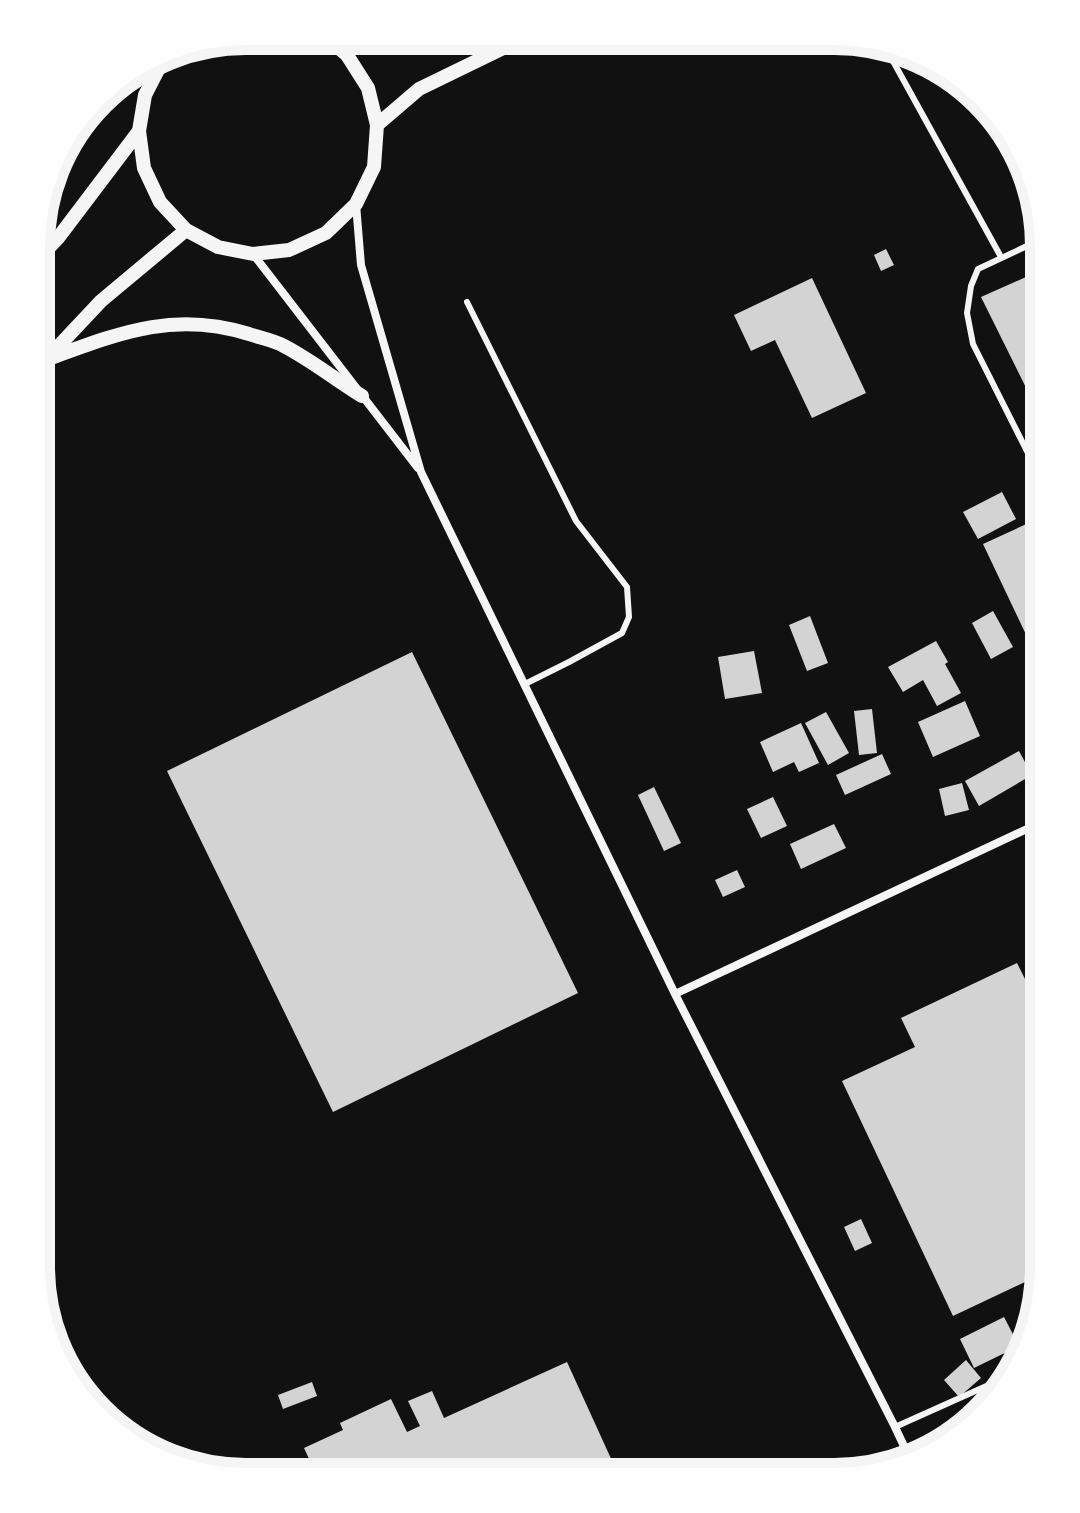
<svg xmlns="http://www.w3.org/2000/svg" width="1080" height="1513" font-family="'Golos Text',sans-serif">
  <rect width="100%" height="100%" fill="#111"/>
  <!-- building -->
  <path fill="#d3d3d3" d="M 886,249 L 894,265 L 881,271 L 874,255 Z
    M 1044,269 L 1044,424 L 981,297 Z
    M 812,278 L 866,393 L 812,418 L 775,340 L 751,351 L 734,315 Z
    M 1002,492 L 1016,519 L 978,539 L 963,512 Z
    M 1033,521 L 1044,544 L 1044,660 L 1039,662 L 983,544 Z
    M 993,611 L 1013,647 L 991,659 L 972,623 Z
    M 810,616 L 828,663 L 807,671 L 789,625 Z
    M 936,641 L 948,662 L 945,664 L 961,693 L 937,706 L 923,680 L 903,692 L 888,667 Z
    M 754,651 L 762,693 L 725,699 L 718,657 Z
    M 412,652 L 578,993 L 333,1112 L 167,771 Z
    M 965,701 L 980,736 L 933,757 L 918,722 Z
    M 872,709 L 877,753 L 859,755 L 854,711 Z
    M 826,712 L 849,753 L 828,765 L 805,723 Z
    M 801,723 L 819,763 L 799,772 L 794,762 L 773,772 L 760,742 Z
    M 1019,751 L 1032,775 L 979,806 L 965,781 Z
    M 882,754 L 891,774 L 845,795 L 836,775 Z
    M 962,783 L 969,810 L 945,816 L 939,789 Z
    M 654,787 L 681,843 L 664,851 L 638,795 Z
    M 773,797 L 787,826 L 761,838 L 747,809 Z
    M 834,824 L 846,848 L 801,869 L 790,844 Z
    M 737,870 L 745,887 L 723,897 L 715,880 Z
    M 1017,963 L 1032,993 L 1044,988 L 1044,1273 L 953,1316 L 842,1081 L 915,1047 L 901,1018 Z
    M 861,1219 L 872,1243 L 855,1251 L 844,1227 Z
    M 1004,1317 L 1019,1346 L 974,1368 L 960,1339 Z
    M 966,1360 L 981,1378 L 959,1397 L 944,1380 Z
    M 567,1362 L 613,1463 L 584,1476 L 317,1476 L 304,1448 L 343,1430 L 340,1423 L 391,1399 L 407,1432 L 420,1426 L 408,1401 L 432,1391 L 444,1418 Z
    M 312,1382 L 317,1396 L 283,1409 L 278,1395 Z"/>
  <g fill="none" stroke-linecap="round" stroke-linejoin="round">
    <!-- service -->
    <path stroke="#f5f5f5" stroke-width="6" d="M 888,52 L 1001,257
      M 1042,239 L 978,269 L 971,286 L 967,313 L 973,344 L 1044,485
      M 467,302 L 576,521 L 627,587 L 629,617 L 622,633 L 569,662 L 525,684
      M 895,1427 L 1011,1375"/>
    <!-- minor -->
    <path stroke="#f5f5f5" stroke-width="8" d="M 146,84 L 148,65
      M 356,204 L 361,265 L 421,472 L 675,994 L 895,1427 L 910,1459
      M 253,254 L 418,468
      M 675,994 L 1044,821"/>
    <!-- tertiary -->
    <path stroke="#f5f5f5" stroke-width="14" d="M 357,36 L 383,36
      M 177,48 L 161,64 L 145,95 L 139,131 L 144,168 L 160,202 L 186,230 L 218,247 L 253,254 L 289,250 L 326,233 L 356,204 L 374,167 L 377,125 L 368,88 L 347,55 L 325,36
      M 377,125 L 419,89 L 526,37
      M 38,259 L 58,238 L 139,131
      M 45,360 C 117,334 172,310 249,334 C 260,338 273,340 284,346 C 311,360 336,380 362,396
      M 38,368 L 101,301 L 186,230"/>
  </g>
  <!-- crop -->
  <path d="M0 0H1080V1513H0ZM246 50H834A196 196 0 0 1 1030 246V1267A196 196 0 0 1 834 1463H246A196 196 0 0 1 50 1267V246A196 196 0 0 1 246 50Z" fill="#fefefe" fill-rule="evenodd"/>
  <path fill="none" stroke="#f5f5f5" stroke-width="10" d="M246 50H834A196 196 0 0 1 1030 246V1267A196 196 0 0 1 834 1463H246A196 196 0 0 1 50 1267V246A196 196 0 0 1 246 50Z"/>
</svg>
